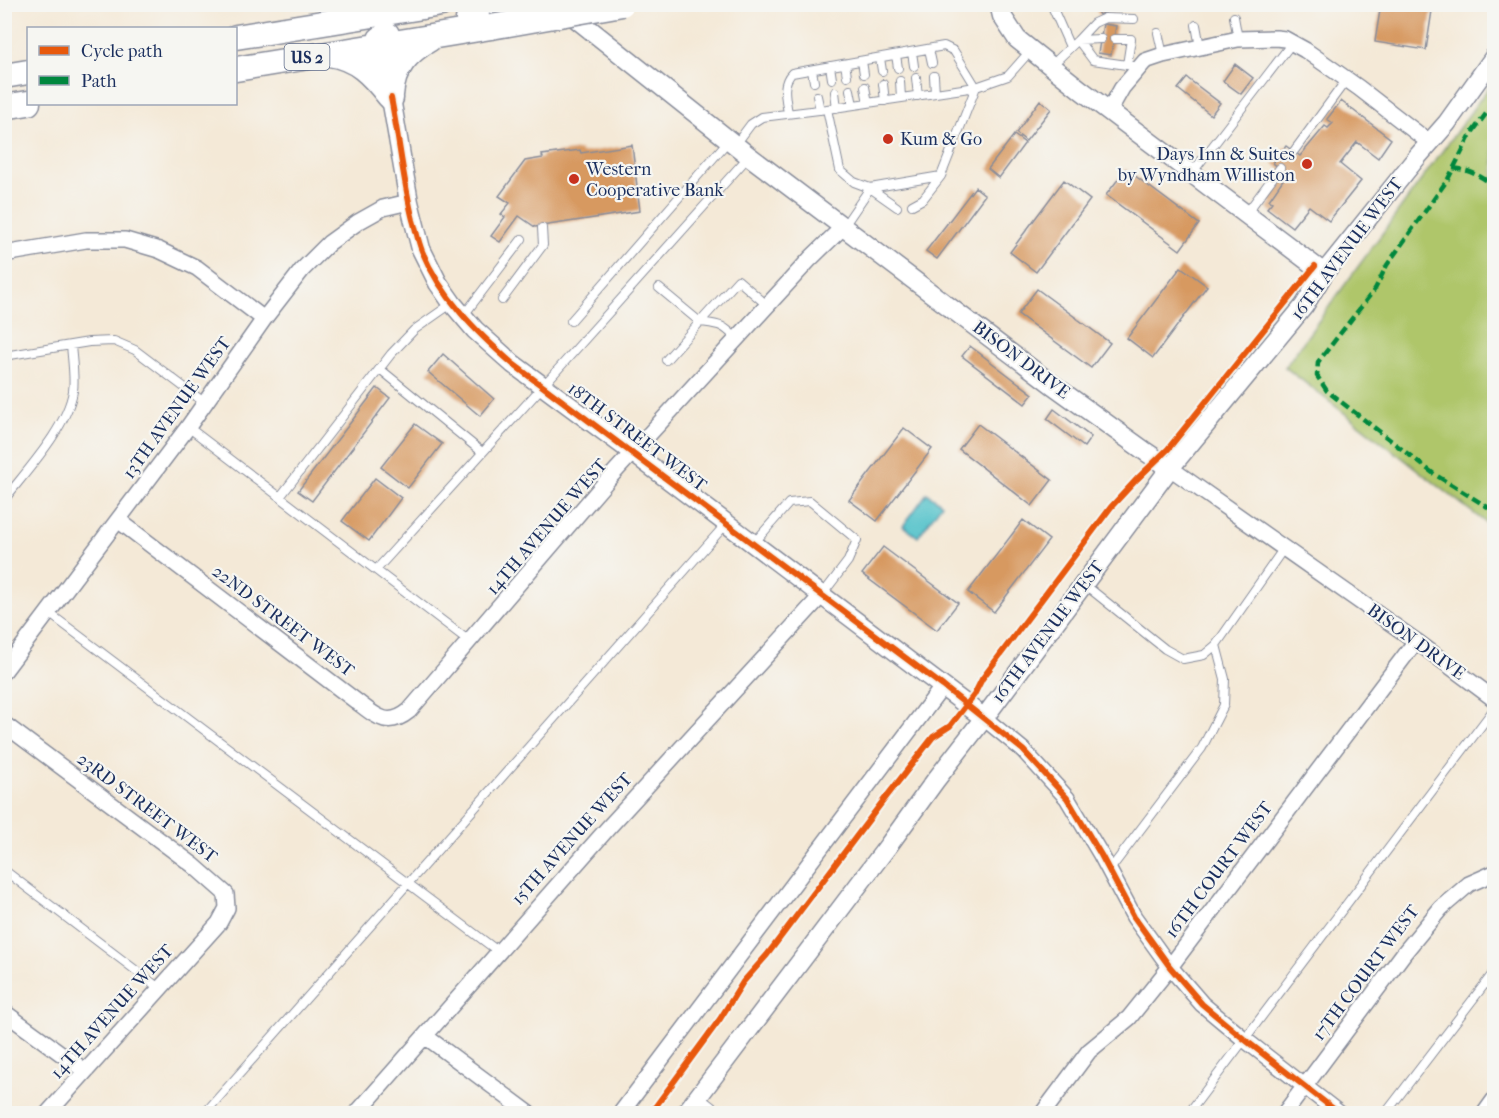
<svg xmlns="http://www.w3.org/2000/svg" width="1499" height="1118" font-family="'IM FELL French Canon',serif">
  <rect width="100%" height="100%" fill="#f6f6f2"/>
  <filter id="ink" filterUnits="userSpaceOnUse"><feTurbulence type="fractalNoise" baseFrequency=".0167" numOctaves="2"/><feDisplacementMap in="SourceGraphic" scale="12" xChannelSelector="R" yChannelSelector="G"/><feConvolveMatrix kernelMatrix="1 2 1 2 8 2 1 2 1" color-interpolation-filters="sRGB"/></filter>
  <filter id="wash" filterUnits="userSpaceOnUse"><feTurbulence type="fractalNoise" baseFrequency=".008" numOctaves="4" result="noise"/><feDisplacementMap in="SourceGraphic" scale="24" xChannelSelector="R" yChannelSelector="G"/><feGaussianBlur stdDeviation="1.35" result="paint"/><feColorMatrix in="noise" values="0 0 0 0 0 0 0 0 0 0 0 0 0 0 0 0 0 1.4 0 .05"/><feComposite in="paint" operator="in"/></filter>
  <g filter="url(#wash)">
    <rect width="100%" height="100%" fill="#f4e9d7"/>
    <!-- green -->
    <path fill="#afc66b" stroke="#657a64" stroke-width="1.5" d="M 1494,80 L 1494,529 L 1285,367 Z"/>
    <!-- water -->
    <path fill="#54c2ca" stroke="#387894" stroke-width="1.5" d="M 927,493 L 942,504 L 918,537 L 903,526 Z"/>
    <g id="blocks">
      <!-- building -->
      <path fill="#d79960" d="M 1093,4 L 1119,4 L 1099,15 Z
        M 1381,4 L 1433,4 L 1426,50 L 1375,42 Z
        M 1103,24 L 1116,26 L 1111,55 L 1098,53 Z
        M 1235,64 L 1253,78 L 1241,94 L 1223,81 Z
        M 1187,78 L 1220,103 L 1211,115 L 1178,89 Z
        M 1040,100 L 1051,109 L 1026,141 L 1016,133 Z
        M 1341,101 L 1391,139 L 1378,158 L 1357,142 L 1340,164 L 1361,181 L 1329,221 L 1309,206 L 1292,227 L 1267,208 L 1272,202 L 1269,200 L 1287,174 L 1273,163 L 1286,146 L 1300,156 L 1325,126 L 1328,128 L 1333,123 L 1327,119 Z
        M 1014,135 L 1025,143 L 999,178 L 988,169 Z
        M 632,145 L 640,211 L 535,227 L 519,216 L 500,242 L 491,236 L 505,217 L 501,214 L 510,203 L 499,196 L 525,161 L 543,158 L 542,155 L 580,150 L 581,153 Z
        M 1126,169 L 1199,224 L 1180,250 L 1106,195 Z
        M 1064,180 L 1090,200 L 1036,272 L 1010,252 Z
        M 975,187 L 985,195 L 937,259 L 926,251 Z
        M 1181,267 L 1207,286 L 1153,358 L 1127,338 Z
        M 1037,289 L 1110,343 L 1091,368 L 1018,314 Z
        M 970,346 L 1033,394 L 1025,404 L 962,356 Z
        M 443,354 L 494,399 L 480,416 L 428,372 Z
        M 377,388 L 390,398 L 312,501 L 298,491 Z
        M 1054,409 L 1091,437 L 1084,447 L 1047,419 Z
        M 415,424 L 442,444 L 408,488 L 381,467 Z
        M 978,424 L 1052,480 L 1032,506 L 959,449 Z
        M 904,428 L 932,449 L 877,521 L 849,500 Z
        M 375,478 L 401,498 L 369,541 L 342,521 Z
        M 1023,520 L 1049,540 L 994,612 L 968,592 Z
        M 883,547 L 958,603 L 937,630 L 862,574 Z"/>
    </g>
  </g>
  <g filter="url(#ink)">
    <use href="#blocks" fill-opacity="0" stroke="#888c9a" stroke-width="1.5"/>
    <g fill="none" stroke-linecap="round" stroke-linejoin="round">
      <defs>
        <path id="service" d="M 1051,4 L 1070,47
          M 1234,17 L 1238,39
          M 1134,19 L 1105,18 L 1094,23 L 1078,40 L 1093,60 L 1140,67
          M 1196,25 L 1200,47
          M 1158,33 L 1163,55
          M 1114,39 L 1131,39 L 1127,65
          M 929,49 L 932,63
          M 912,52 L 914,66
          M 896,55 L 898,68
          M 880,58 L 882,71
          M 862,61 L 864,74
          M 845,64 L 847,76
          M 1052,65 L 1078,40 L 1101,39
          M 830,66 L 832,79
          M 812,70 L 814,82
          M 934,76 L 935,93
          M 916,78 L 918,96
          M 900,81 L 901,98
          M 883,84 L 885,101
          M 865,87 L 868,103
          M 850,90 L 853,105
          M 835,92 L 837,108
          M 817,96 L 820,110
          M 827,109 L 976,87 L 941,176 L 870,188
          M 788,113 C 786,99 781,84 792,73 L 944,46 L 954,51 L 976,87 L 1008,76 L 1031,50
          M 736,144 L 751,124 L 762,117 L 827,109 L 840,170 L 854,182 L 870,188 L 844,226
          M 1294,151 L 1347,79
          M 1192,173 L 1292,43
          M 870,188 L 897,207
          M 912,205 L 923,199 L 941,176
          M 1246,214 L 1280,168
          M 659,288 L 700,322 L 666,360
          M 502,300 L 543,245 L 542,228
          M 464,315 L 522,239
          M 571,321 L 729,140
          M 737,339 C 722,324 721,325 700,322 L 738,280 L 768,306
          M 4,356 L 89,342 L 114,341 L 135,350 L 205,403
          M 380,369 L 482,452
          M 188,427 L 469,641
          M 280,497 L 391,354 L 414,330 L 451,304
          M 4,500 C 27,470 67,428 73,391 C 75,378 72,359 71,345
          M 754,543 L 789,503 L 810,501 L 857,540 L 848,561 L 822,595
          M 376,570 L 543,386 L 749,156
          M 1084,584 L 1165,649 L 1183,659 L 1204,655 L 1216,645 L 1284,548
          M 49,613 L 499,952
          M 4,870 L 159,988
          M 1109,871 L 1202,748 L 1224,705 L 1225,679 L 1216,645
          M 698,1096 L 721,1114
          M 204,1114 L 726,524
          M 1188,1114 L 1494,709
          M 1385,1114 L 1494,972"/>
        <path id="minor" d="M 1109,111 L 1122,88 L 1145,61 L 1163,55 L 1238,39 L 1276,38 L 1285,39 L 1305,50 L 1359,88 L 1430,143
          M 4,254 L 86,240 L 125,240 L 159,250 L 197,268 L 264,319
          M 1170,468 L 1416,641 L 1494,699
          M 118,520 L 356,701 C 375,715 387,729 409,711 L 611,476 L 810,259 L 844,226
          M 4,671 L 188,427 L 264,319 L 302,270 L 329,243 L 358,222 L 383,208 L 409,202
          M 984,718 L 1023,750 L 1067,798 L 1101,855 L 1134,917 L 1170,967 L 1202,1004 L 1244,1039 L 1340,1114
          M 4,724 L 193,865 L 226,894 L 227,908 L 219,923 L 47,1114
          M 4,1012 L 85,1071
          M 425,1036 L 530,1114
          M 356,1114 L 608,828 L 822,595
          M 620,1114 L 943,686
          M 1042,1114 L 1089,1051 L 1129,1018 L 1170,967 L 1416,641
          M 1284,1114 L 1404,953 L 1441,908 L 1469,884 L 1494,873
          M 1484,1114 L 1494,1100"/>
        <path id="tertiary" d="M 999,4 L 1002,16 L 1017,39 L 1081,90 L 1324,273
          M 564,9 L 749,156 L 1053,385 L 1146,452 L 1170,468
          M 391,98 L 409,202 L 421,249 L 438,283 L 452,303 L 475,330 L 513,364 L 632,452 L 984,718
          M 685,1114 L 888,846 L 935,781 L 984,718 L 1170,468 L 1304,306 L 1324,273 L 1418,156 L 1447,123 L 1494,57"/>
        <path id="trunk" d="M 468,19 L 545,4
          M 387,34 L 380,39 L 378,45 L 391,98
          M 236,37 L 441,4
          M 329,54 C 357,58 372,74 389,96
          M 236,69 L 491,27
          M 4,76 L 28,72
          M 391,95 C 393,68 407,52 430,39
          M 4,107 L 28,103"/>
      </defs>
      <!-- service casing -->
      <use href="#service" stroke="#888c9a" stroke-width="10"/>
      <!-- minor casing -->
      <use href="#minor" stroke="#888c9a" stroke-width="18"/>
      <!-- tertiary casing -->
      <use href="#tertiary" stroke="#888c9a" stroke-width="21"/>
      <!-- trunk casing -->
      <use href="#trunk" stroke="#888c9a" stroke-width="27"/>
      <!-- service -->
      <use href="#service" stroke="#fff" stroke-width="8"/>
      <!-- minor -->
      <use href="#minor" stroke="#fff" stroke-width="15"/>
      <!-- tertiary -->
      <use href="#tertiary" stroke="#fff" stroke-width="18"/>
      <!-- trunk -->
      <use href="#trunk" stroke="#fff" stroke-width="24"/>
      <defs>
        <path id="trunk-bridge" d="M 491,27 L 622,4"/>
      </defs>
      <!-- trunk-bridge casing -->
      <use href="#trunk-bridge" stroke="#888c9a" stroke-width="27" stroke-linecap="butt"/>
      <!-- trunk-bridge -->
      <use href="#trunk-bridge" stroke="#fff" stroke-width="24"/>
      <!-- quiet -->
      <path stroke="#00873e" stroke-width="4.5" stroke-dasharray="9 4.5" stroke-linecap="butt" d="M 1494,103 L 1471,134 L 1448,179 L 1387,265 L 1375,289 L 1318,362 L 1317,376 L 1327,391 L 1434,474 L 1494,511
        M 1453,168 C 1470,170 1481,176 1494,186"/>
      <defs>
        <path id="cycleway" d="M 391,98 C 399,138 403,180 413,220 C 416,230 418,241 422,251 C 441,297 476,332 513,364 L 943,686 L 1023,750 L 1067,798 L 1101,855 L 1134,917 L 1170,967 L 1202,1004 L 1244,1039 L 1340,1114
          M 650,1114 L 720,1019 L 743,982 L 767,955 L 880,805 L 933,737 L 950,726 L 974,695 L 982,679 L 1111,507 L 1137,479 L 1168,449 L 1315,266"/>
      </defs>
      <!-- cycleway casing -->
      <use href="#cycleway" stroke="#f6f6f2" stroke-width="10"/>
      <!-- cycleway -->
      <use href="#cycleway" stroke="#e8590c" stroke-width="6"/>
    </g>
  </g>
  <!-- markers -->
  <g fill="#c8321e" stroke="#f6f6f2" stroke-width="2">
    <circle cx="888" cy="139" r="6"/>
    <circle cx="1307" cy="164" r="6"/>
    <circle cx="574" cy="179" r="6"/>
  </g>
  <g text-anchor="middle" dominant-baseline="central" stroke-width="4.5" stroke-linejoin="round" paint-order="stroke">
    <!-- shield labels -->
    <rect fill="#f6f6f2" stroke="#5d6b8a" stroke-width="1.5" x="284.5" y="44" width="45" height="26" rx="4.5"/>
    <g font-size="16" font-weight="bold" fill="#1b2f5e">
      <text x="307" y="57">US 2</text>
    </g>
    <!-- poi labels -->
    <g font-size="18" fill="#1b2f5e" stroke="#f6f6f2" text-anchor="start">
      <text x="900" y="139">Kum &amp; Go</text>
      <text x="1295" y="154" text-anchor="end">Days Inn &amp; Suites<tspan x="1295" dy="21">by Wyndham Williston</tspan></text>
      <text x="586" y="169">Western<tspan x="586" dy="21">Cooperative Bank</tspan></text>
    </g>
    <!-- street labels -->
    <g font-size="18" fill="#1b2f5e" stroke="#f6f6f2">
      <text transform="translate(1347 249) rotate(-53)">16TH AVENUE WEST</text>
      <text transform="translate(1021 360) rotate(37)">BISON DRIVE</text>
      <text transform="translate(177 408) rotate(-54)">13TH AVENUE WEST</text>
      <text transform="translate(637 437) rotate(37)">18TH STREET WEST</text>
      <text transform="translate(547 527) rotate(-49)">14TH AVENUE WEST</text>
      <text transform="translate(283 621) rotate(37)">22ND STREET WEST</text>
      <text transform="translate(1048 632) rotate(-53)">16TH AVENUE WEST</text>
      <text transform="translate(1416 642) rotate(36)">BISON DRIVE</text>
      <text transform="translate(147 808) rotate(37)">23RD STREET WEST</text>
      <text transform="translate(572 839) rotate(-48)">15TH AVENUE WEST</text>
      <text transform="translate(1219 870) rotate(-53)">16TH COURT WEST</text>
      <text transform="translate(1366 973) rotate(-53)">17TH COURT WEST</text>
      <text transform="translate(112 1012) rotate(-48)">14TH AVENUE WEST</text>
    </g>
  </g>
  <!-- margin -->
  <rect width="1499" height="1118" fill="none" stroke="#f6f6f2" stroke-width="24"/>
  <!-- legend -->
  <rect x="27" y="27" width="210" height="78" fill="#f6f6f2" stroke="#9ea6b7" stroke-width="1.5"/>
  <rect x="39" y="46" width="30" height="9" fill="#e8590c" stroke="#9ea6b7" stroke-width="1.5"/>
  <text x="81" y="57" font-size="18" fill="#1b2f5e">Cycle path</text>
  <rect x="39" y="76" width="30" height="9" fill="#00873e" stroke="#9ea6b7" stroke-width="1.5"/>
  <text x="81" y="87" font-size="18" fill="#1b2f5e">Path</text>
</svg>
